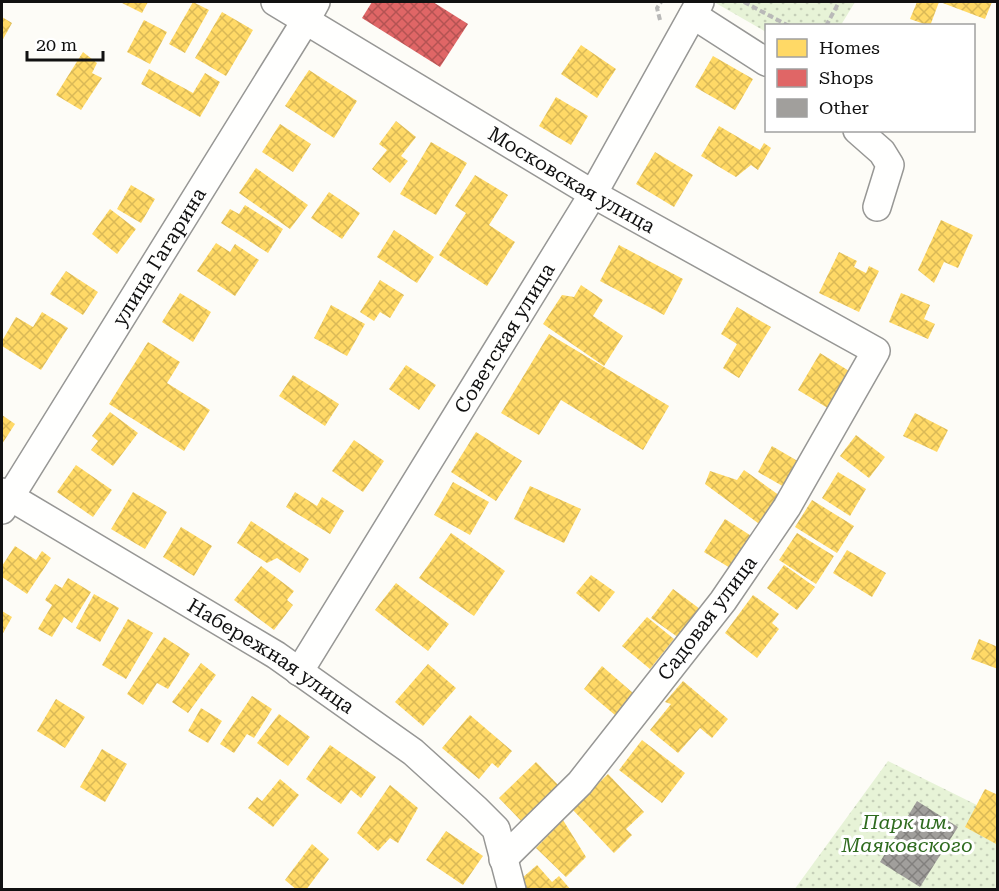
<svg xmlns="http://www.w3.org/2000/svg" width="999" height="891" font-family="'Roboto Serif',serif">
  <defs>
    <pattern id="grass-dots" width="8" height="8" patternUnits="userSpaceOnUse" patternTransform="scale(1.5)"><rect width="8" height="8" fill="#e7f3d7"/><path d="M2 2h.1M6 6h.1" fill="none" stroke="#c5cfb8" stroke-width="1.8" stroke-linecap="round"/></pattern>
    <pattern id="homes-cross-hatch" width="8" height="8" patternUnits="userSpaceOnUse" patternTransform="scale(1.5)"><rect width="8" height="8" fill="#ffd966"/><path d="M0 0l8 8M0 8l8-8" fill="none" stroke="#dab957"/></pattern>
    <pattern id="shops-cross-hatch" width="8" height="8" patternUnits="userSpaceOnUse" patternTransform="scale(1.5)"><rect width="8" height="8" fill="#e06666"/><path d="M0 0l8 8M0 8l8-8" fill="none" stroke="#b45353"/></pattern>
    <pattern id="building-cross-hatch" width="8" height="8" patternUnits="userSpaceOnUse" patternTransform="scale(1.5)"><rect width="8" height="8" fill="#a19f9c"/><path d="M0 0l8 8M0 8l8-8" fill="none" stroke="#82807e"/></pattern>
  </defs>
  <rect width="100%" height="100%" fill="#fdfcf7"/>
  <!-- grass -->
  <path fill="url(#grass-dots)" d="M 714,2 L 855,2 L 841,25 L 766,26 L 766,32 Z
    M 888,761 L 997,815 L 997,889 L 794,890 Z"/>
  <!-- homes -->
  <path fill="url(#homes-cross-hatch)" d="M 120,2 L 148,2 L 142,13 Z
    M 193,2 L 209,10 L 185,53 L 169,44 Z
    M 917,2 L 939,2 L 930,26 L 910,19 Z
    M 940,2 L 992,2 L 985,19 Z
    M 222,12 L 253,30 L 226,76 L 195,58 Z
    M 2,17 L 12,23 L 2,41 Z
    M 144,20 L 167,32 L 150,64 L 127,52 Z
    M 581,45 L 616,69 L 597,98 L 561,74 Z
    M 83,52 L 97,63 L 92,73 L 102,78 L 81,110 L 56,95 Z
    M 713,56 L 753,79 L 735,110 L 695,87 Z
    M 149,69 L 193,93 L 205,73 L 220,82 L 200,117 L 141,84 Z
    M 309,70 L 357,101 L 334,138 L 285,106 Z
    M 556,97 L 588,116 L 571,145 L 539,126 Z
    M 396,121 L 416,137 L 401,156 L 408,161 L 390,183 L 372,169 L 387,150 L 379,144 Z
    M 280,124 L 311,144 L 293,172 L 262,152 Z
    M 719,126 L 760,150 L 764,143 L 771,148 L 758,170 L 751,165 L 736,177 L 701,156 Z
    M 431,142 L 467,163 L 436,215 L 400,194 Z
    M 655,152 L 693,175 L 674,207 L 636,184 Z
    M 256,168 L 308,205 L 290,229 L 239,193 Z
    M 475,175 L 508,195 L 489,225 L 515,242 L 487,286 L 439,255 L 466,213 L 455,206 Z
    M 131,185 L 155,199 L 141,223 L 117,209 Z
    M 329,192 L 360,213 L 342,239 L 311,218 Z
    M 245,205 L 283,229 L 268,253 L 221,223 L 230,209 L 239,214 Z
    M 110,209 L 136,229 L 117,254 L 92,234 Z
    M 941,220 L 973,235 L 958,268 L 944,262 L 934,283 L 918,270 Z
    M 394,230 L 434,257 L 417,283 L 377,257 Z
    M 216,243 L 230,252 L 235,244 L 259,260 L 235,296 L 197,271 Z
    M 619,245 L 683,279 L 664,315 L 600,281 Z
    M 839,252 L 857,261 L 854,267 L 866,273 L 869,266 L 879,271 L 859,312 L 819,293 Z
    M 66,271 L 98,292 L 83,315 L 50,294 Z
    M 380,280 L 404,295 L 390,318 L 380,312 L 374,321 L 360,312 Z
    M 581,285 L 603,300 L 593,316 L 623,336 L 604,366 L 543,324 L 562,295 L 574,297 Z
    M 180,293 L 211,312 L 193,342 L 162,322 Z
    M 901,293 L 930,305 L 924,319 L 935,324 L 928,339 L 889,322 Z
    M 331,305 L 365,324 L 347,356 L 314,338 Z
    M 737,307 L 771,327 L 739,378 L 723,368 L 737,344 L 721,334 Z
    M 42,312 L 68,328 L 41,370 L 2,346 L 2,341 L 16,317 L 33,327 Z
    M 549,334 L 669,406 L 643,450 L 561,400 L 539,435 L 501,413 Z
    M 148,342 L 180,362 L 167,383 L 210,410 L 184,451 L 109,404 Z
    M 820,353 L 854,374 L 831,410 L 798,390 Z
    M 406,365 L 436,385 L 419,410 L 389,389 Z
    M 293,375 L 339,404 L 325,426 L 279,396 Z
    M 110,412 L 138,433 L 113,466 L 91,450 L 98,441 L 92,436 Z
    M 915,413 L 948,430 L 937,452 L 903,436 Z
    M 2,415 L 15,424 L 2,444 Z
    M 476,432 L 522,461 L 496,501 L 451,472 Z
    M 856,435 L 885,457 L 869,478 L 840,456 Z
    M 354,440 L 384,461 L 363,492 L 332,471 Z
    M 772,446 L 801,463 L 786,488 L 758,472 Z
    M 76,465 L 112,490 L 93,517 L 57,492 Z
    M 744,470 L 783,498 L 762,526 L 705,484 L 710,471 L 737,480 Z
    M 838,472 L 866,489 L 850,516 L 822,498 Z
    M 453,482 L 489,502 L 470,535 L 434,515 Z
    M 530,486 L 581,509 L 564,543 L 514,519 Z
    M 133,492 L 167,512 L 145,549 L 111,529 Z
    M 295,492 L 317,506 L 322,497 L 344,511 L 330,534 L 286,507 Z
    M 812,500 L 854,526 L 837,553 L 795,527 Z
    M 725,519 L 756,539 L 735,571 L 704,552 Z
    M 251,521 L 309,559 L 300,573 L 277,558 L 267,563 L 237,543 Z
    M 181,527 L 212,546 L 194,576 L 163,557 Z
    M 451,533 L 505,571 L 474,616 L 419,578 Z
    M 797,533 L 834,556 L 816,584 L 779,560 Z
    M 15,546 L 36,560 L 42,551 L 51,558 L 27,594 L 2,577 L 2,566 Z
    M 847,550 L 886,573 L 872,597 L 833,573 Z
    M 784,565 L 815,587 L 797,610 L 767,588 Z
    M 261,566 L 294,591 L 287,600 L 293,605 L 274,630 L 234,600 Z
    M 591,575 L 615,592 L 599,612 L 576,593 Z
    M 68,578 L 91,592 L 72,623 L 64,617 L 52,637 L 38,629 L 52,605 L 45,600 L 55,584 L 62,588 Z
    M 396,583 L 449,624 L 428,651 L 375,610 Z
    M 673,589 L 700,609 L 679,638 L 651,618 Z
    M 94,594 L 119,608 L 100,642 L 76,628 Z
    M 753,595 L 779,614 L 772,623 L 779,629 L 757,658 L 725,633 Z
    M 2,611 L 12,617 L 2,635 Z
    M 647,617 L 674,639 L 650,669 L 622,646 Z
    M 128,619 L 153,633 L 126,679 L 102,665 Z
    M 164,637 L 190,654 L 168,689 L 157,683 L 143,705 L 127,694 Z
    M 979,639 L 998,647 L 998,669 L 971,659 Z
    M 201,663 L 216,675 L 188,713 L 172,702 Z
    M 428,664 L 456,688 L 423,726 L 395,702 Z
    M 602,666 L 633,693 L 615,715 L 584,689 Z
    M 683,681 L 728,719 L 712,738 L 700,728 L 678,753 L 650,730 L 671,704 L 665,702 Z
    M 252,696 L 272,709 L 254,738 L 247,734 L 234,753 L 220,744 Z
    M 56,699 L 85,717 L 65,748 L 37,731 Z
    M 201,708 L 222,721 L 208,743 L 188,731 Z
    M 279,714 L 310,737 L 288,766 L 257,743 Z
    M 470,715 L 512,751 L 498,768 L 492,763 L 479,779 L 442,748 Z
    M 642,740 L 685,773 L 662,803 L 619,770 Z
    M 330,745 L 376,777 L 361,798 L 351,790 L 341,804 L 306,779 Z
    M 102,749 L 127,764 L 105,802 L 80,787 Z
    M 536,762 L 561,788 L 524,824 L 499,798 Z
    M 608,774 L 644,812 L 626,829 L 632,835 L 614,853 L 572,809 Z
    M 280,779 L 299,795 L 273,827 L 248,808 L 257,797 L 262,801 Z
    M 390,785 L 418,808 L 398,843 L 390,838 L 378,851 L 357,833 Z
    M 985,789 L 998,795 L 998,845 L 965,827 Z
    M 563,820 L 586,857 L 566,877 L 536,848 Z
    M 446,831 L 483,856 L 463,885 L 426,860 Z
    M 312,844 L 329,859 L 306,890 L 297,890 L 285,880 Z
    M 537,865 L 552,882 L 559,876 L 571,890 L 516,890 L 513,886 Z"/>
  <!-- shops -->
  <path fill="url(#shops-cross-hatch)" d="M 372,2 L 433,2 L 468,24 L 440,67 L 362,18 Z"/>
  <!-- building -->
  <path fill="url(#building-cross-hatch)" d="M 917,801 L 958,827 L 920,887 L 880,862 Z"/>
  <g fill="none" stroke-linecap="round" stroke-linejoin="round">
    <defs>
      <g id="minor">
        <path id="s1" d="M 275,2 L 593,194 L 876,351 L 787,507 L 723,601 L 580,783 L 503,859"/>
        <path d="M 693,15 L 766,62"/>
        <path d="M 857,130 L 882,152 L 890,165 L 877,207"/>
        <path id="s2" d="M 2,492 L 276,655 L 413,752 L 476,809 L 496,829 L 512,890"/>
        <path id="s3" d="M 2,510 L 306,20 L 316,2"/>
        <path id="s4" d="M 299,672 L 593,194 L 700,2"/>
      </g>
    </defs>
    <!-- minor casing -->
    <use href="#minor" stroke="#979795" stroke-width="30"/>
    <!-- path -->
    <path stroke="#b9b9b8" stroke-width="4" stroke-dasharray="6 3" stroke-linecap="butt" d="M 744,2 L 789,26
      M 660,20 L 657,8 L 661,2
      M 826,26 L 839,2"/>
    <!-- minor -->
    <use href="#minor" stroke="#fffffe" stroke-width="27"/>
  </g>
  <g text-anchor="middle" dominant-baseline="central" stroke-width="6" stroke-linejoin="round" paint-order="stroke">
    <!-- street labels -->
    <g font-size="20" fill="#111" stroke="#fff">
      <text stroke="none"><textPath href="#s1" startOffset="346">Московская улица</textPath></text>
      <text stroke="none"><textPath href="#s3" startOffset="298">улица Гагарина</textPath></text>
      <text stroke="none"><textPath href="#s4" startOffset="392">Советская улица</textPath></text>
      <text transform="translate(707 618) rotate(-53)">Садовая улица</text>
      <text stroke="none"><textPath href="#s2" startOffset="315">Набережная улица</textPath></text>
    </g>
    <!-- park labels -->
    <g font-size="20" font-style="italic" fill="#2f6b1f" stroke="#fff">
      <text x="907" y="822">Парк им.<tspan x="907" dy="23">Маяковского</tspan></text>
    </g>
  </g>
  <!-- border -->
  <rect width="999" height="891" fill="none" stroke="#111111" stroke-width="6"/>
  <!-- legend -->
  <rect x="765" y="24" width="210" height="108" fill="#ffffff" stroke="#a0a0a0" stroke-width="1.5"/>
  <rect x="777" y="39" width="30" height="18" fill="#ffd966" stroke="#a0a0a0" stroke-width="1.5"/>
  <text x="819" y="54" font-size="18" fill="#111111">Homes</text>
  <rect x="777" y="69" width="30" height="18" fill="#e06666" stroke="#a0a0a0" stroke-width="1.5"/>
  <text x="819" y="84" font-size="18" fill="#111111">Shops</text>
  <rect x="777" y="99" width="30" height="18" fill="#a19f9c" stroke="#a0a0a0" stroke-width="1.5"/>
  <text x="819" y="114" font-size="18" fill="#111111">Other</text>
  <!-- scale -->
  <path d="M27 51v9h76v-9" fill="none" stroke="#111111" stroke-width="3"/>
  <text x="36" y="51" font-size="18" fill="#111111" stroke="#ffffff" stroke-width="4.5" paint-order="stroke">20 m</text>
</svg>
